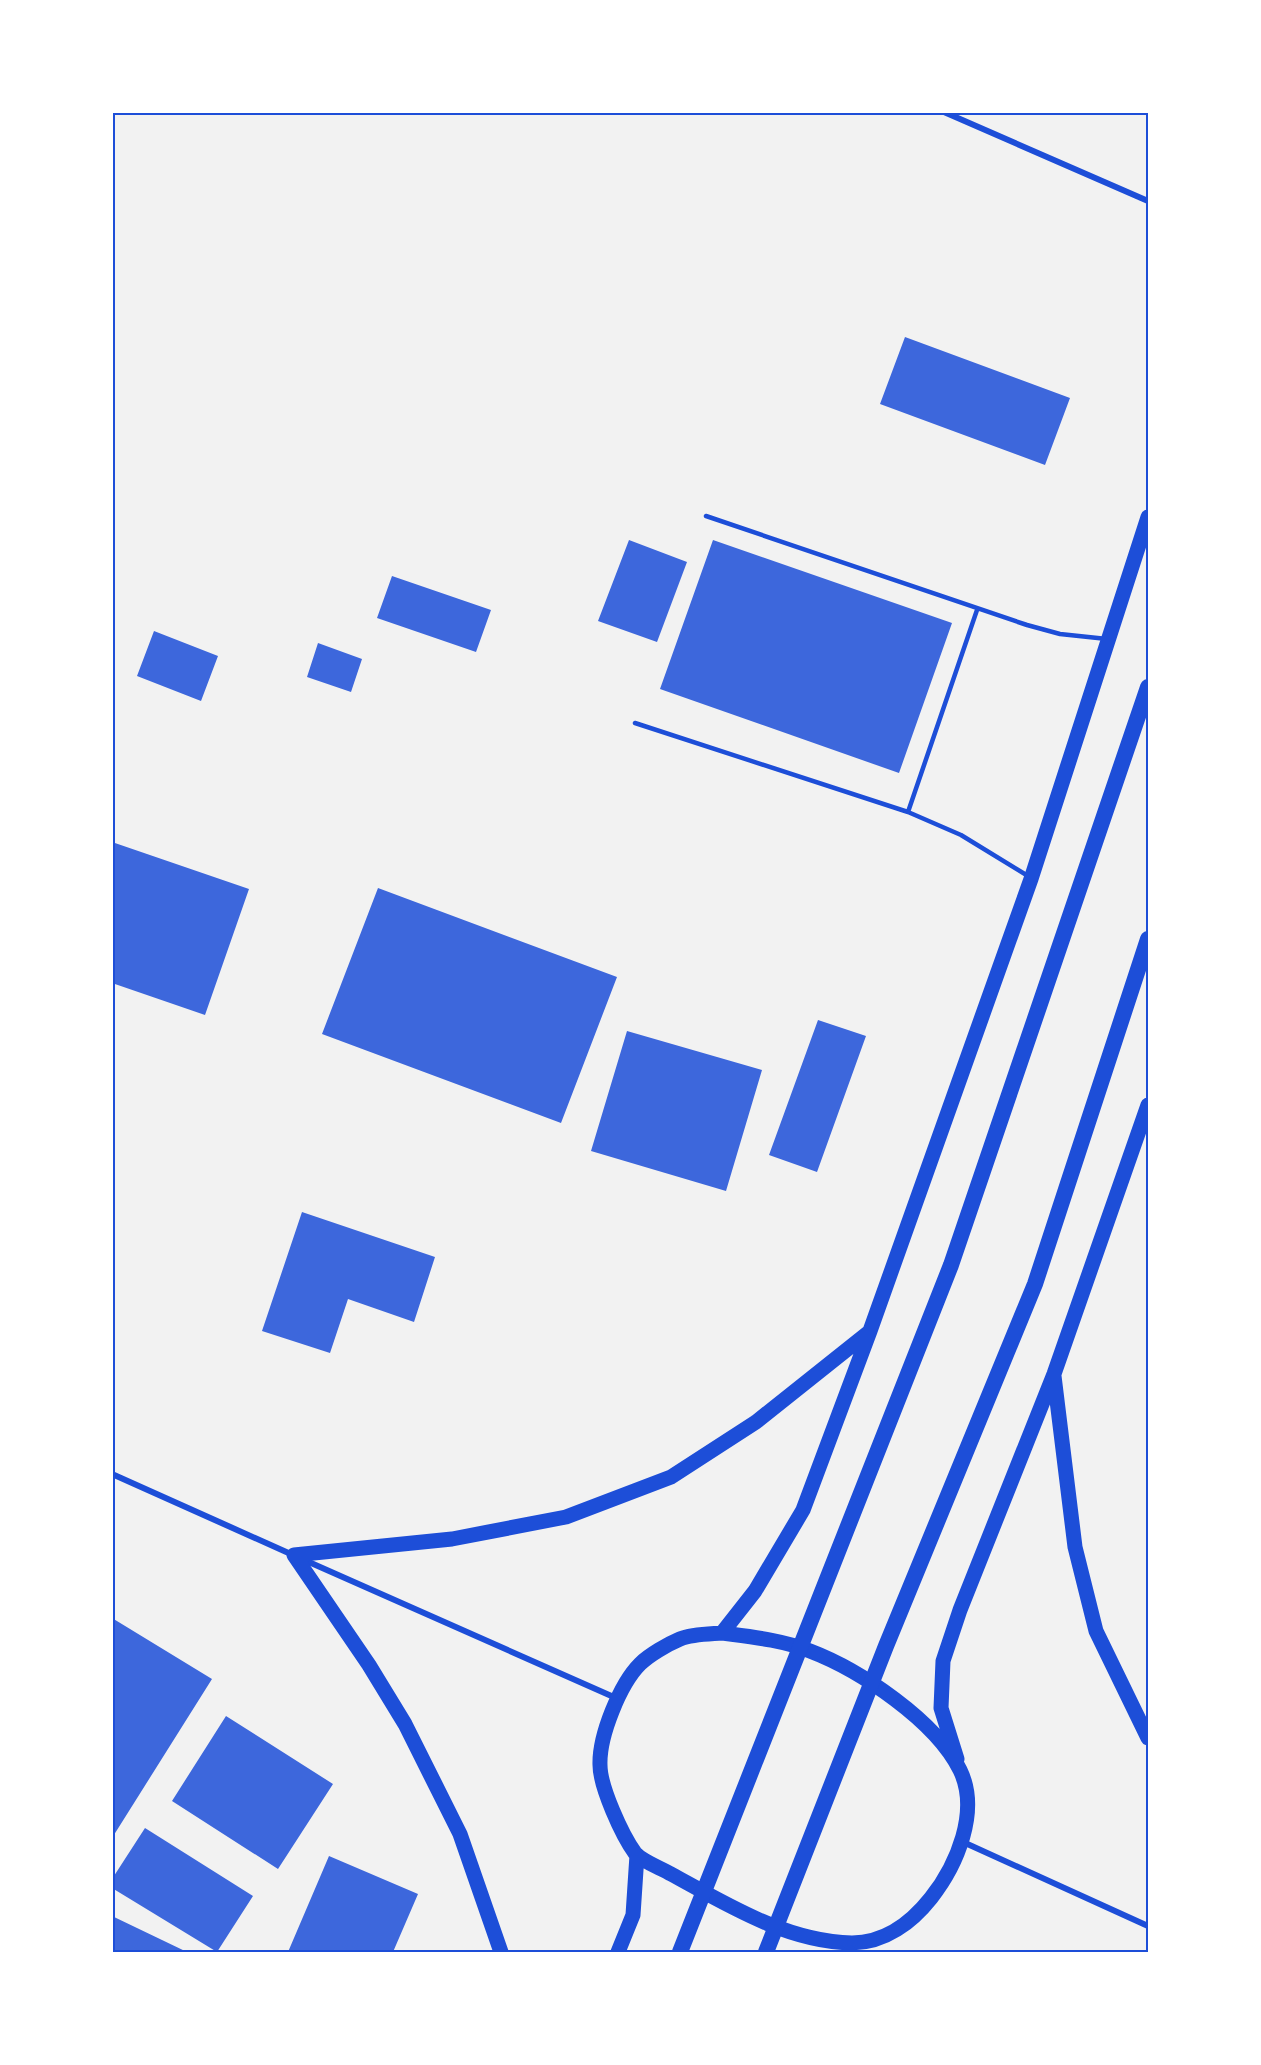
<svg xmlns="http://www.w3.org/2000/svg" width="1261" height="2065" font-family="Lora,serif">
  <rect width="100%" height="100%" fill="#f2f2f2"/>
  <!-- building -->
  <path fill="#3d67dc" d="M 905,337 L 1070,398 L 1045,465 L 880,404 Z
    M 629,540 L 687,562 L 657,642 L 598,621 Z
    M 713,540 L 952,623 L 899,773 L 660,689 Z
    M 392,576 L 491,610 L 476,652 L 377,618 Z
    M 154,631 L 218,656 L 201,701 L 137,676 Z
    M 318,643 L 362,659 L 351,692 L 307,677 Z
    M 112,842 L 249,889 L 205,1015 L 112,983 Z
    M 378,888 L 617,977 L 561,1123 L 322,1034 Z
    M 818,1020 L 866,1036 L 817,1172 L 769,1155 Z
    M 627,1031 L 762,1070 L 726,1191 L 591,1151 Z
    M 302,1212 L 435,1257 L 414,1322 L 348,1299 L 330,1353 L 262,1331 Z
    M 112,1618 L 212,1679 L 112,1838 Z
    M 226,1716 L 333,1784 L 278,1869 L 172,1801 Z
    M 145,1828 L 253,1896 L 217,1952 L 112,1888 L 112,1879 Z
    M 329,1856 L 418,1894 L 393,1952 L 288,1952 Z
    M 112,1916 L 187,1952 L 112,1952 Z"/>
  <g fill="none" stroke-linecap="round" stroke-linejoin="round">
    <!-- service -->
    <path stroke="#1d4ed8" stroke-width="4.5" d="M 706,516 L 1027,625 L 1060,634 L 1107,639
      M 635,723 L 908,812 L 961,835 L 1028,876
      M 908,812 L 977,610"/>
    <!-- minor -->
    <path stroke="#1d4ed8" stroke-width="6" d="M 944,112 L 1148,201
      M 112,1474 L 293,1555
      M 302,1559 L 616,1698
      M 963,1842 L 1148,1926"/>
    <!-- primary -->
    <path stroke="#1d4ed8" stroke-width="15" d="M 1054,1376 L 1075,1547 L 1096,1631 L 1148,1738
      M 722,1633 L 755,1591 L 803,1510 L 870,1331 L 1031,879 L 1148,517
      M 722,1633 C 752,1637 782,1640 810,1651 C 860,1670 936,1721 960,1770 C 980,1811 957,1865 931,1898 C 912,1922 885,1943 852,1943 C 787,1942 726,1904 671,1874 C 661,1868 643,1862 635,1853 C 622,1835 600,1787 600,1765 C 599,1736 620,1684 640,1664 C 649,1655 668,1644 680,1639 C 692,1634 709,1634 722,1633 Z
      M 957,1759 L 941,1708 L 943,1661 L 960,1610 L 1054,1374 L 1148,1105
      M 501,1952 L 460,1834 L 405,1724 L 369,1665 L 294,1555 L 452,1539 L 566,1517 L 671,1477 L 756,1422 L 869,1332
      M 618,1952 L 633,1915 L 637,1855"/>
    <!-- trunk -->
    <path stroke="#1d4ed8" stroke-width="16" d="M 680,1952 L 951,1265 L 1148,687
      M 766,1952 L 886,1646 L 1035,1284 L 1148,939"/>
  </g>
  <!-- border -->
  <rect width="1261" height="2065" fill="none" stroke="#ffffff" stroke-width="228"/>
  <rect x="114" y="114" width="1033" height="1837" fill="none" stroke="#1d4ed8" stroke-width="2"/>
</svg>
